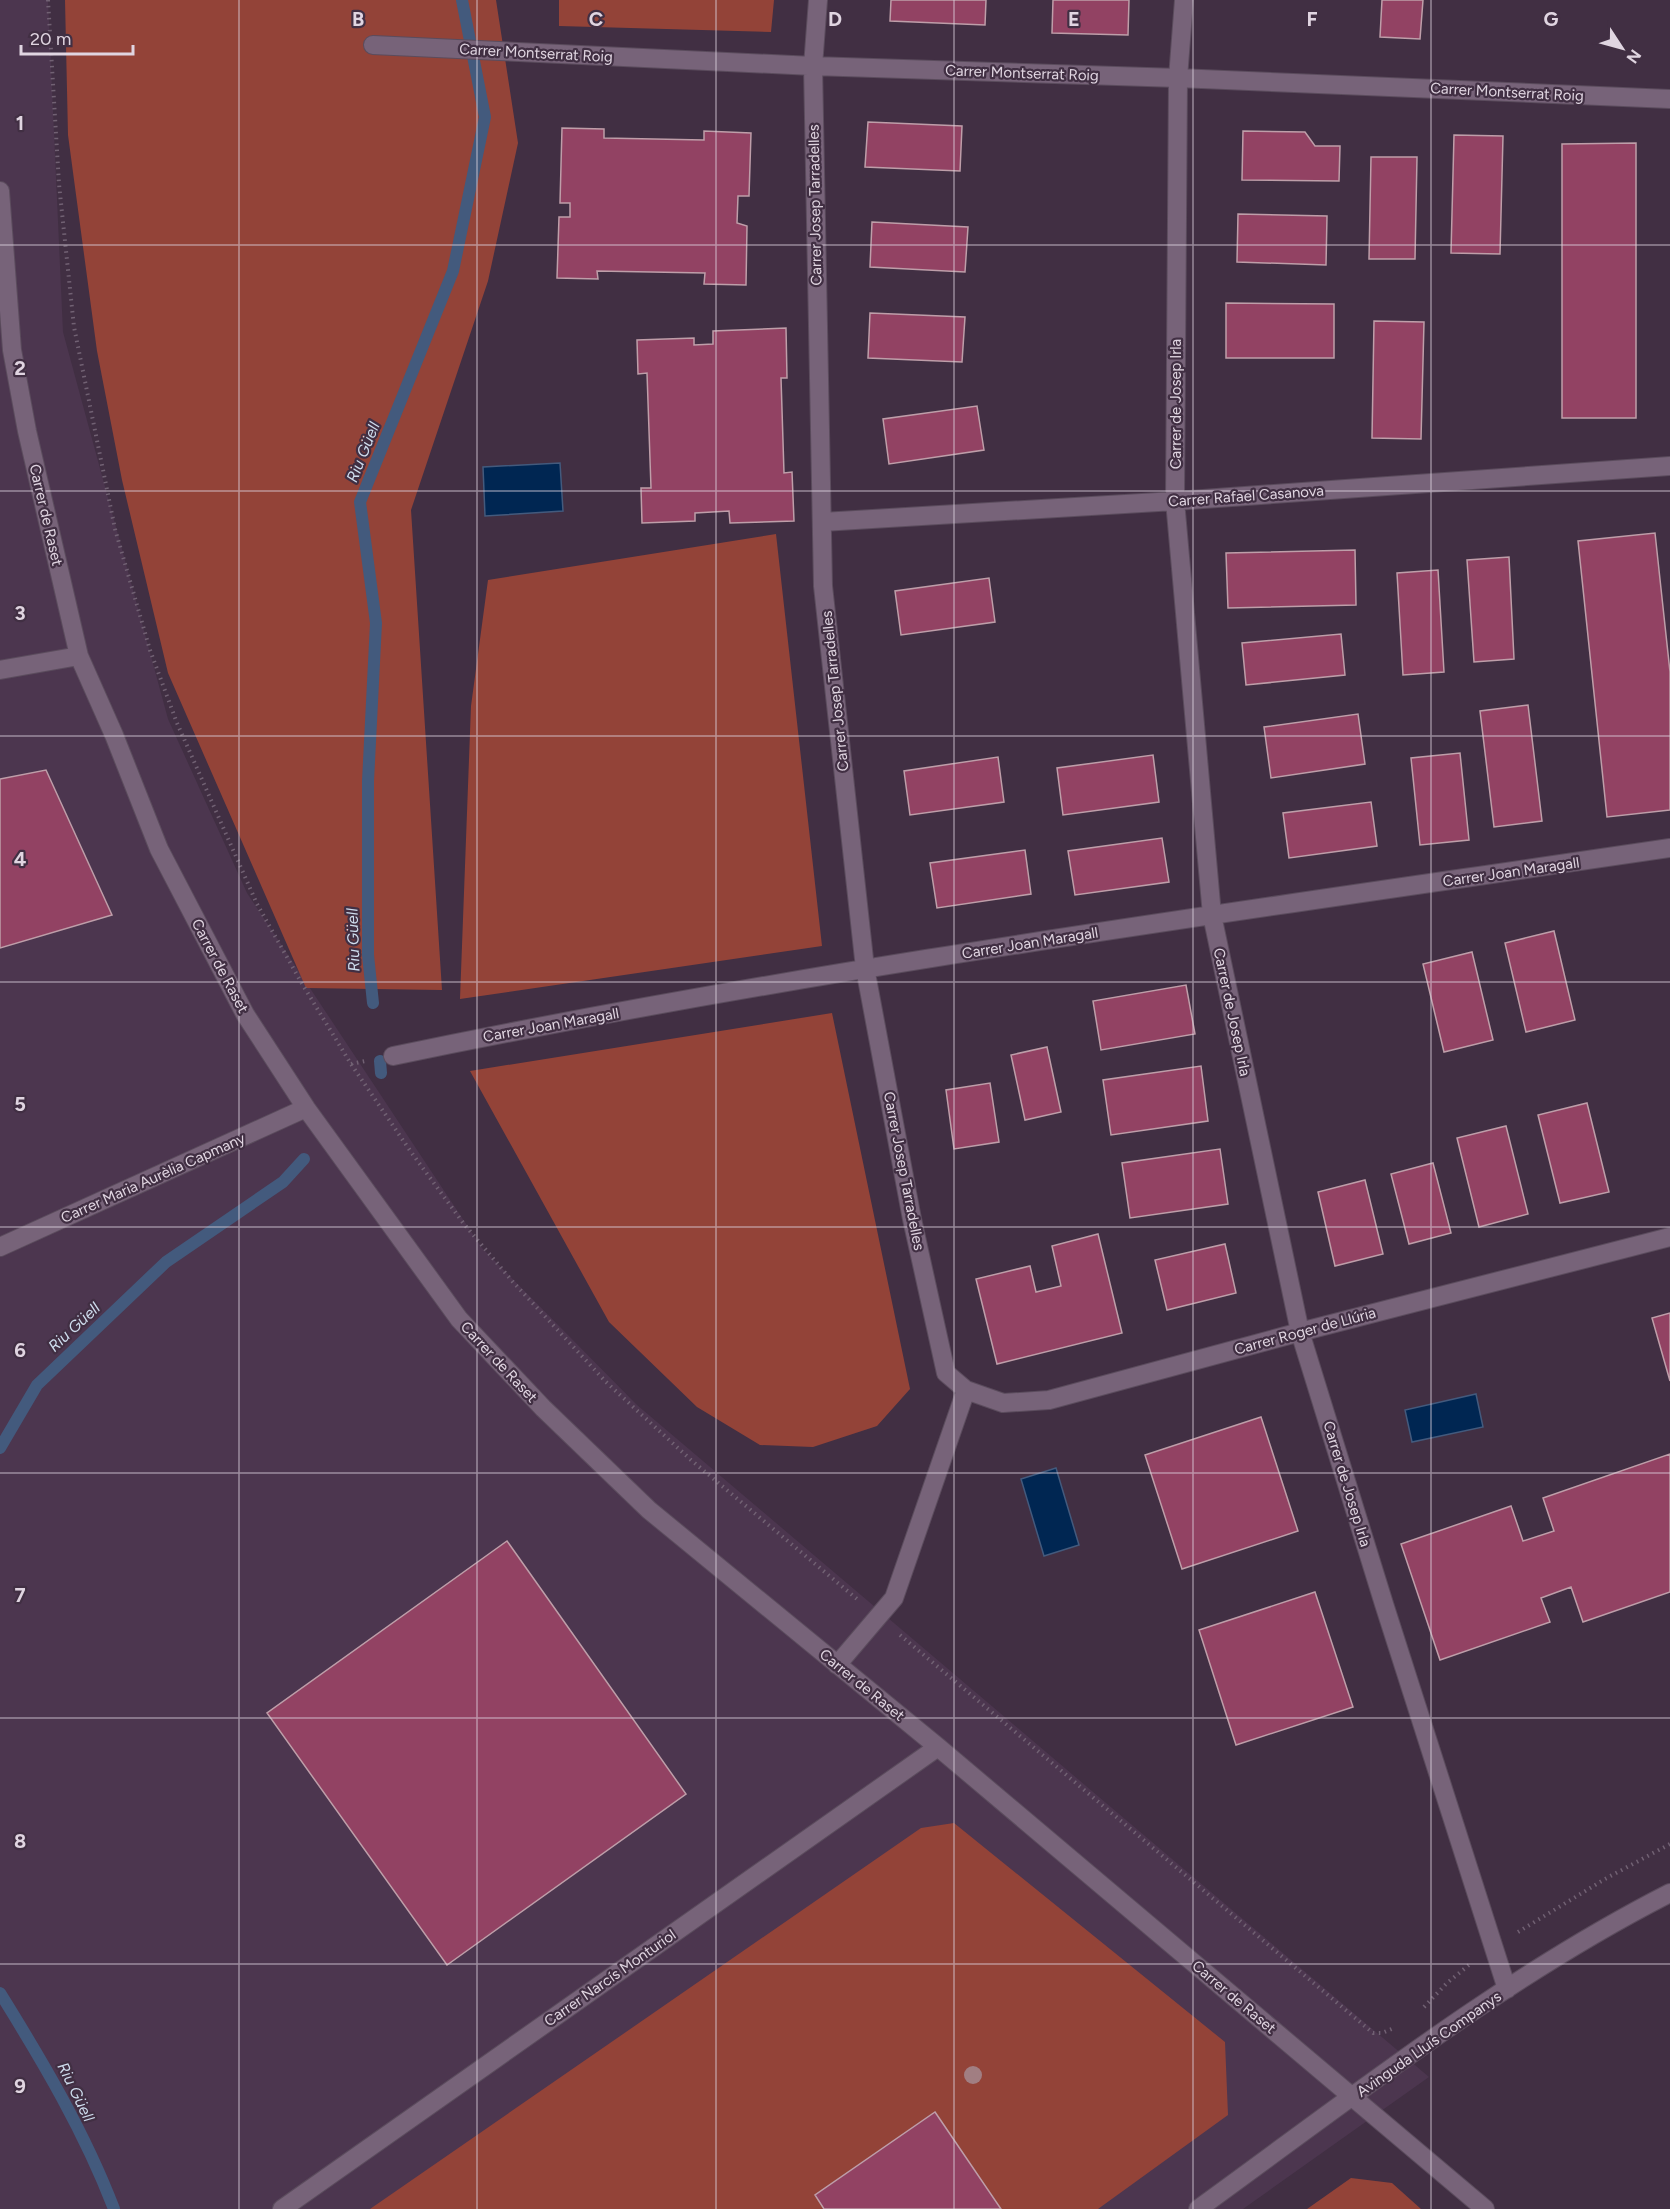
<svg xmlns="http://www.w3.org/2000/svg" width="1670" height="2209" font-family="Figtree,sans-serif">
  <rect width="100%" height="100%" fill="#412f43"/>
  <!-- built -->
  <path fill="#4c364f" d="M 0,0 L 48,0 L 63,332 L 168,719 L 247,893 L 482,1248 L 637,1405 L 1429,2077 L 1243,2209 L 0,2209 Z"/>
  <!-- green -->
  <path fill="#934338" d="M 65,0 L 496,0 L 518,143 L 488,281 L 411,510 L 442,990 L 306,988 L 168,673 L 122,480 L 97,351 L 68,135 Z
    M 559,0 L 774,0 L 771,32 L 559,26 Z
    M 776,534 L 822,946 L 460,999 L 471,706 L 488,580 Z
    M 832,1013 L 910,1389 L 877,1426 L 813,1447 L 760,1445 L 697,1407 L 609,1322 L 470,1071 Z
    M 954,1823 L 1225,2042 L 1228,2115 L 1098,2209 L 370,2209 L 921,1828 Z
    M 1351,2178 L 1392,2183 L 1421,2209 L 1307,2209 Z"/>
  <!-- water -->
  <path fill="#002652" stroke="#435a7d" stroke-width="1.5" d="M 560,463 L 563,511 L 485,516 L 483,467 Z
    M 1476,1394 L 1483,1427 L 1412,1442 L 1405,1410 Z
    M 1056,1468 L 1079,1545 L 1044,1556 L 1021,1479 Z"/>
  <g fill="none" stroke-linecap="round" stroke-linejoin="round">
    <!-- stream -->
    <path stroke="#435a7d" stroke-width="12" d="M 373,1003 L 368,955 L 368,781 L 376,623 L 360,502 L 453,271 L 485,117 L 462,0
      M 380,1061 L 381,1073
      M 0,1448 L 37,1385 L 166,1262 L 283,1182 L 304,1159
      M 0,1993 C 43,2062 85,2133 114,2209"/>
  </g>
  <!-- building -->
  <path fill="#924263" stroke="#be9ea9" stroke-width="1.5" d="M 891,0 L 986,0 L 985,25 L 890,21 Z
    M 1053,0 L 1129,0 L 1128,35 L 1052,33 Z
    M 1382,0 L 1423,0 L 1420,39 L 1380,37 Z
    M 868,122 L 962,126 L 960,171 L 865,167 Z
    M 562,128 L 604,129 L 604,138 L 704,140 L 704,131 L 751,133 L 749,196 L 738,196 L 737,223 L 747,226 L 746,285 L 704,284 L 705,273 L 597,271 L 598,279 L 557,278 L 559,217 L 570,217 L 570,203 L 560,203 Z
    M 1243,131 L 1305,132 L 1315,146 L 1340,146 L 1339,181 L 1242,180 Z
    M 1454,135 L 1503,136 L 1500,254 L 1451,253 Z
    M 1636,143 L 1636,418 L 1562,418 L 1562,144 Z
    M 1371,157 L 1417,157 L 1415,259 L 1369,259 Z
    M 1238,214 L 1327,216 L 1326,265 L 1237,262 Z
    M 872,222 L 968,227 L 965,272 L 870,267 Z
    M 1226,303 L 1334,304 L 1334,358 L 1226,358 Z
    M 870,313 L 965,317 L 962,362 L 868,358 Z
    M 1374,321 L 1424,322 L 1421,439 L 1372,438 Z
    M 786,328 L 787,378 L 781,378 L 784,473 L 792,472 L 794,521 L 730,523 L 729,511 L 695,513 L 695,521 L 642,523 L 641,488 L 651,488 L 647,373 L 638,374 L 637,340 L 694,338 L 694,345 L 713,344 L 713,331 Z
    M 977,406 L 984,450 L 889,464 L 883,419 Z
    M 1655,533 L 1670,672 L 1670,810 L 1607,817 L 1578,541 Z
    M 1355,550 L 1356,605 L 1228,608 L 1226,553 Z
    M 1509,557 L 1514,659 L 1474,662 L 1467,560 Z
    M 1438,570 L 1444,672 L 1403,675 L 1397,573 Z
    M 989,578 L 995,622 L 901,635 L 895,591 Z
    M 1341,634 L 1345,675 L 1246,685 L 1242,643 Z
    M 1528,705 L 1542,821 L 1494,827 L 1480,711 Z
    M 1358,714 L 1365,764 L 1271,778 L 1264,727 Z
    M 1460,753 L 1469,840 L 1420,845 L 1411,758 Z
    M 1153,755 L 1159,802 L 1063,815 L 1057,768 Z
    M 998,757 L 1004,802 L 910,815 L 904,771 Z
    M 46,770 L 112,915 L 0,948 L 0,779 Z
    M 1371,802 L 1377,846 L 1289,858 L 1283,813 Z
    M 1162,838 L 1169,882 L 1075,895 L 1068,851 Z
    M 1025,850 L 1031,894 L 937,908 L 930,863 Z
    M 1554,931 L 1575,1020 L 1526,1032 L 1505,943 Z
    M 1472,952 L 1493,1040 L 1444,1052 L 1423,964 Z
    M 1186,985 L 1195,1034 L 1101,1050 L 1093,1001 Z
    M 1047,1047 L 1061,1112 L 1025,1120 L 1011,1055 Z
    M 1201,1066 L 1208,1121 L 1111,1135 L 1103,1080 Z
    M 990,1083 L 999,1142 L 954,1149 L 946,1090 Z
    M 1587,1103 L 1609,1192 L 1560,1203 L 1538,1115 Z
    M 1506,1126 L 1528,1214 L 1479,1227 L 1457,1138 Z
    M 1220,1149 L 1228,1204 L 1130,1218 L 1122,1163 Z
    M 1433,1163 L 1451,1233 L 1409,1244 L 1391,1174 Z
    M 1365,1180 L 1383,1254 L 1335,1266 L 1318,1192 Z
    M 1098,1234 L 1122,1333 L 997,1364 L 976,1279 L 1030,1266 L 1036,1292 L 1061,1286 L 1052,1246 Z
    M 1225,1244 L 1236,1293 L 1167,1310 L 1155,1260 Z
    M 1670,1313 L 1670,1381 L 1652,1318 Z
    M 1261,1417 L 1298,1531 L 1182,1569 L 1145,1455 Z
    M 1670,1454 L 1670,1592 L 1583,1622 L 1571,1587 L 1541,1598 L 1550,1622 L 1440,1660 L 1401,1544 L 1511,1506 L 1523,1541 L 1554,1531 L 1543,1498 Z
    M 507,1541 L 686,1794 L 447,1965 L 267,1713 Z
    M 1315,1592 L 1353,1707 L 1236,1745 L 1199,1630 Z
    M 935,2112 L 1001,2209 L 824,2209 L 815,2195 Z"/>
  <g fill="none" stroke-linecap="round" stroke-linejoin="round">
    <defs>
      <path id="minor" d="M 818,0 L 813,66 L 823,586 L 865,968 L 912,1219 L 946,1373 L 966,1390 L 1003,1403 L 1049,1400 L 1300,1332 L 1670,1237
        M 1184,0 L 1178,78 L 1175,501 L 1212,915 L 1300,1332 L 1384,1604 L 1507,1989
        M 373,45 L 813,66 L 1178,78 L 1670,99
        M 0,191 L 12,350 L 27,431 L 79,656 L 114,735 L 159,849 L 245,1014 L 306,1108 L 459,1319 L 543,1408 L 649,1510 L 938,1747 L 1485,2209
        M 822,522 L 1175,501 L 1670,466
        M 0,670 L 79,656
        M 393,1056 C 815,968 1243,911 1670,848
        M 0,1247 L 306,1108
        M 837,1665 L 894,1598 L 966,1390
        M 282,2209 L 938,1747
        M 1198,2209 C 1350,2099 1503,1978 1670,1893"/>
    </defs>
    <!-- minor casing -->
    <use href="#minor" stroke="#5b4c5d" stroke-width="20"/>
    <!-- path -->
    <path stroke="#716173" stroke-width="4" stroke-dasharray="1.5 4.5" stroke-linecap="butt" d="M 48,0 L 59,184 L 74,327 L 115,529 L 150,650 L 177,723 L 257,904 L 301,982 L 351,1064 L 411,1152 L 464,1224 L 513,1282 L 606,1382 L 691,1460 L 857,1599
      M 351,1064 L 365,1061
      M 900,1635 L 1373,2033 L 1382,2033 L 1394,2028
      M 1518,1932 L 1605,1879 L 1670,1844
      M 1424,2007 L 1447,1983 L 1469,1965"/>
    <!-- minor -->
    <use href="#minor" stroke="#776379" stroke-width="18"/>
  </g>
  <!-- trees -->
  <circle fill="#a17e82" cx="973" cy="2075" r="9"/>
  <!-- grid -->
  <path fill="none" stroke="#e0d5e1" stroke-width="1.5" stroke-opacity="0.55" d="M 239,0 L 239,2209M 477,0 L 477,2209M 716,0 L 716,2209M 954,0 L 954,2209M 1193,0 L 1193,2209M 1431,0 L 1431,2209M 0,245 L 1670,245M 0,491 L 1670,491M 0,736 L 1670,736M 0,982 L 1670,982M 0,1227 L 1670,1227M 0,1473 L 1670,1473M 0,1718 L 1670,1718M 0,1964 L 1670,1964"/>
  <g text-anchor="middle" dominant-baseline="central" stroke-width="4.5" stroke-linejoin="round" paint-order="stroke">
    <!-- street labels -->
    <g font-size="15" fill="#e0d5e1" stroke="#412f43">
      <text transform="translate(536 53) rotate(3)">Carrer Montserrat Roig</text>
      <text transform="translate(1022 73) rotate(2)">Carrer Montserrat Roig</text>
      <text transform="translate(1507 92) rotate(3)">Carrer Montserrat Roig</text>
      <text transform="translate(815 205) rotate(-91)">Carrer Josep Tarradelles</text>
      <text transform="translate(1176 404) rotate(-90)">Carrer de Josep Irla</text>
      <text transform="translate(1246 496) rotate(-4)">Carrer Rafael Casanova</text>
      <text transform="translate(46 515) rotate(77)">Carrer de Raset</text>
      <text transform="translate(835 691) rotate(-96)">Carrer Josep Tarradelles</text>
      <text transform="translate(1511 872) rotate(-8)">Carrer Joan Maragall</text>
      <text transform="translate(1030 943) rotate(-9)">Carrer Joan Maragall</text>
      <text transform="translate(220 966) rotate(62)">Carrer de Raset</text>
      <text transform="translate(1232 1012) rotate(78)">Carrer de Josep Irla</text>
      <text transform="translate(551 1025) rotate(-10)">Carrer Joan Maragall</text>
      <text transform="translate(904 1171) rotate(79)">Carrer Josep Tarradelles</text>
      <text transform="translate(153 1178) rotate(-24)">Carrer Maria Aurèlia Capmany</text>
      <text transform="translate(1305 1331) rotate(-15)">Carrer Roger de Llúria</text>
      <text transform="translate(499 1362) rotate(47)">Carrer de Raset</text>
      <text transform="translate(1347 1484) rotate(73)">Carrer de Josep Irla</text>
      <text transform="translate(862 1685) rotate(39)">Carrer de Raset</text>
      <text transform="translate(610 1978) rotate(-35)">Carrer Narcís Monturiol</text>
      <text transform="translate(1234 1997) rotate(40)">Carrer de Raset</text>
      <text transform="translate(1429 2044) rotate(-35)">Avinguda Lluís Companys</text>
    </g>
    <!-- water labels -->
    <g font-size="16" font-style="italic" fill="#cedced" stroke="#412f43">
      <text transform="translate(363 452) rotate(-68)">Riu Güell</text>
      <text transform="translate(353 940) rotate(-92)">Riu Güell</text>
      <text transform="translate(74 1327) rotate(-43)">Riu Güell</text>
      <text transform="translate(76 2092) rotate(64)">Riu Güell</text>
    </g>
  </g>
  <g font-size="20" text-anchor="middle" font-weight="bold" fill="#e0d5e1" stroke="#412f43" stroke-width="4.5" stroke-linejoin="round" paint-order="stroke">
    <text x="358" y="26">B</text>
    <text x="596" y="26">C</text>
    <text x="835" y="26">D</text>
    <text x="1074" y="26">E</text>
    <text x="1312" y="26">F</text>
    <text x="1551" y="26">G</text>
    <text x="20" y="130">1</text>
    <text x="20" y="375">2</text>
    <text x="20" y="620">3</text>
    <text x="20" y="866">4</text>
    <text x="20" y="1111">5</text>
    <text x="20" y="1357">6</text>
    <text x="20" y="1602">7</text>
    <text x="20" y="1848">8</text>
    <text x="20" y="2093">9</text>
  </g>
  <!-- north arrow -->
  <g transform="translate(1622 48) rotate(126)" stroke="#412f43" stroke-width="4.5" paint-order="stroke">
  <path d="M0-4.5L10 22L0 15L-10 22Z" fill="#e0d5e1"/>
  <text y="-9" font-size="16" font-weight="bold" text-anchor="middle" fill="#e0d5e1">N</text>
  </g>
  <!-- scale -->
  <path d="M21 45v9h112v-9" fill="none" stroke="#e0d5e1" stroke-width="3"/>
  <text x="30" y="45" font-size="18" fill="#e0d5e1" stroke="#412f43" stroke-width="4.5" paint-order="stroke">20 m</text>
</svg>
